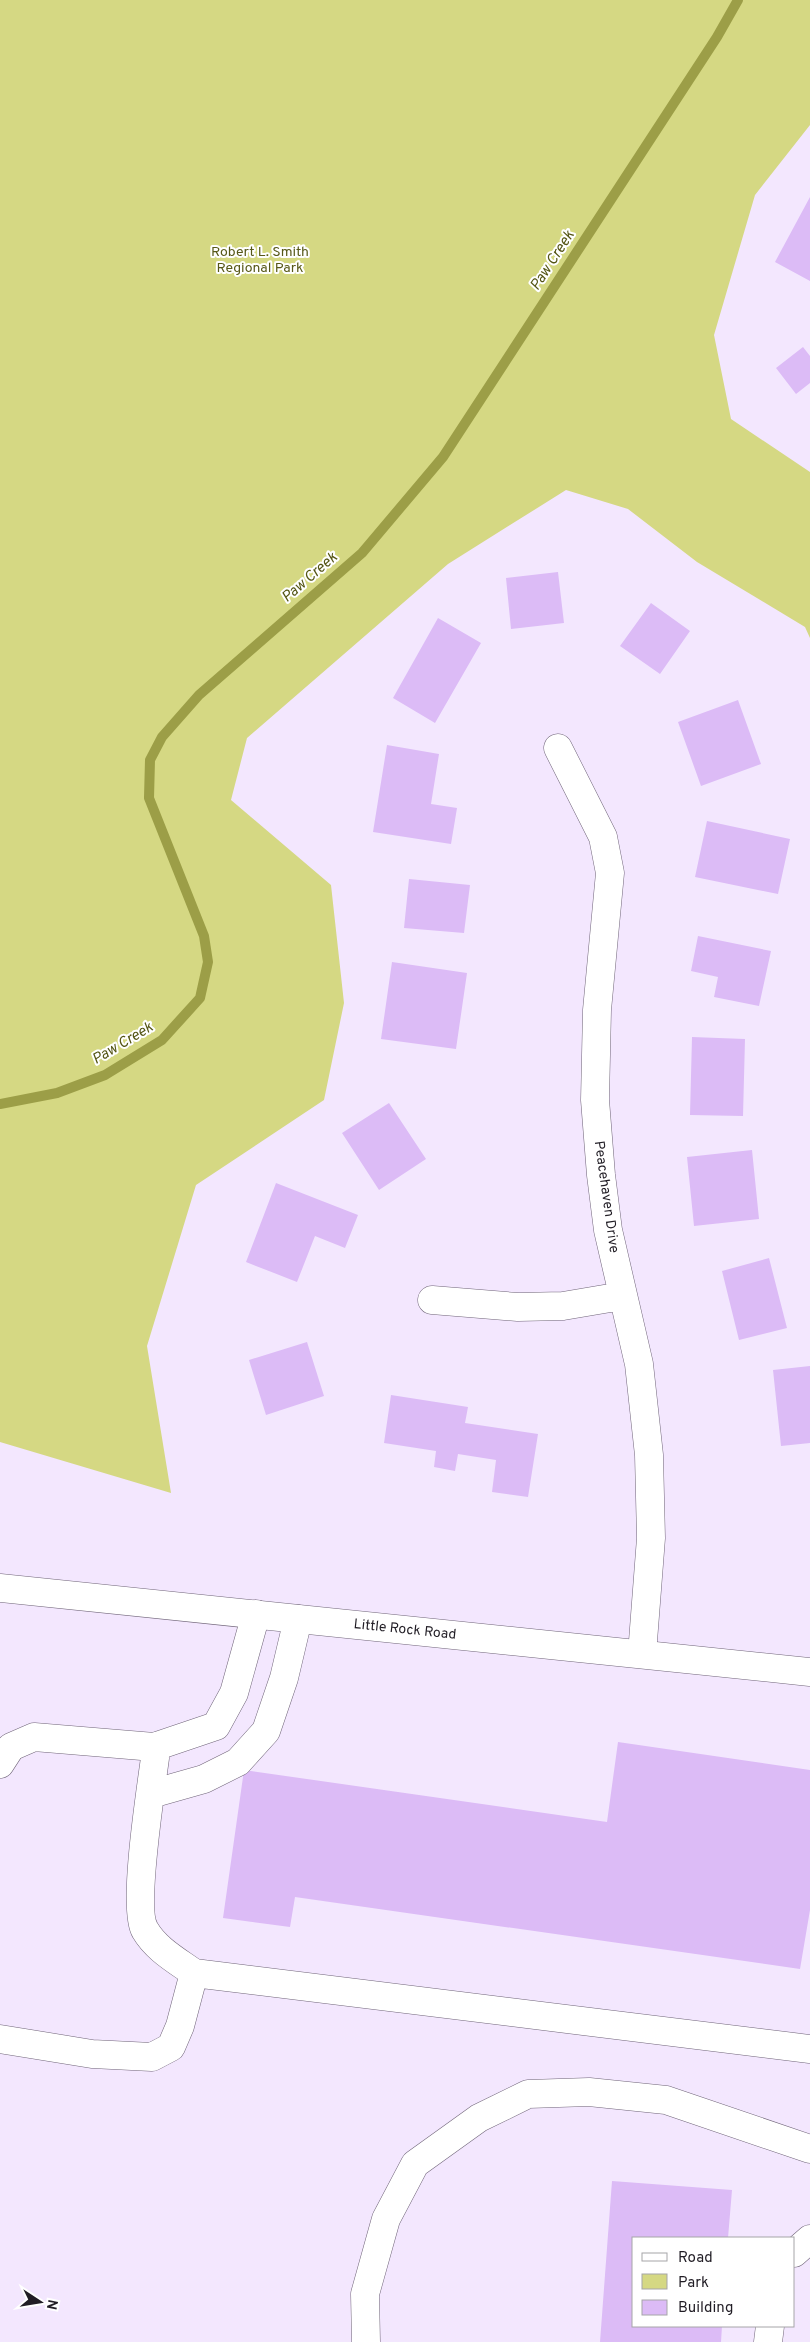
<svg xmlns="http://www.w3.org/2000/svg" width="810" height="2342" font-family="Overpass,sans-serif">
  <rect width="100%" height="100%" fill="#f3e7fe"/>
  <!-- green -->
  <path fill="#d5d883" d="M 0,0 L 810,0 L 810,125 L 755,195 L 714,335 L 731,419 L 810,472 L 810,638 L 805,627 L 697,562 L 628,509 L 566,490 L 448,564 L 247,738 L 231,800 L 331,885 L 344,1003 L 324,1100 L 196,1185 L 147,1346 L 171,1493 L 0,1442 Z"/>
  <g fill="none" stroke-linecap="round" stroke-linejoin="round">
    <!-- stream -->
    <path stroke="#9c9e47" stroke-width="10" d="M 0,1104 L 57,1093 L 105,1075 L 162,1040 L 200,998 L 208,962 L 204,936 L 149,798 L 150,760 L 162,737 L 199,695 L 362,553 L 443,457 L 717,37 L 738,0"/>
  </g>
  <!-- building -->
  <path fill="#dcbbf6" d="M 810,197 L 810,281 L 775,262 Z
    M 803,347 L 810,356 L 810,383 L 796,394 L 776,368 Z
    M 558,572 L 564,623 L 511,629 L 506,578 Z
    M 651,603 L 690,631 L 660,674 L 620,646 Z
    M 438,618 L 481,643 L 435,723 L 393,698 Z
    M 738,700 L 761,764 L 701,786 L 678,722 Z
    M 387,745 L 439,754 L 431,804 L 457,808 L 451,844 L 373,832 Z
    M 707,821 L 790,839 L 778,894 L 695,877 Z
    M 409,879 L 470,885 L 464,933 L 404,928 Z
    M 698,936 L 771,951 L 759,1006 L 714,997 L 718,977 L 691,971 Z
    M 392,962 L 467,973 L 456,1049 L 381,1039 Z
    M 692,1037 L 745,1039 L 743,1116 L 690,1115 Z
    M 389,1103 L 426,1159 L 379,1190 L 342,1133 Z
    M 752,1150 L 759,1219 L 694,1226 L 687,1157 Z
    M 276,1183 L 358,1215 L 345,1248 L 315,1236 L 297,1282 L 246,1262 Z
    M 769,1258 L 787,1328 L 739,1340 L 722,1271 Z
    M 307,1342 L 324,1396 L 266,1415 L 249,1360 Z
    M 810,1366 L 810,1443 L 781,1446 L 773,1370 Z
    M 391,1395 L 468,1407 L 465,1423 L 538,1434 L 528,1497 L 492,1492 L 496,1460 L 458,1454 L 455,1471 L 434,1467 L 436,1451 L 384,1443 Z
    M 618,1742 L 810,1770 L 810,1910 L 800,1969 L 295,1897 L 290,1927 L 223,1918 L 244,1770 L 607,1822 Z
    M 612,2181 L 732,2190 L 728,2238 L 634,2238 L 634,2326 L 722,2326 L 721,2342 L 600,2342 Z"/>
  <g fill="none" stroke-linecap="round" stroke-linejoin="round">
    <defs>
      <path id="minor" d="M 558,748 L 603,837 L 610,873 L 597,1010 L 595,1100 L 601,1175 L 608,1230 L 639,1364 L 649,1455 L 651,1538 L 642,1654
        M 432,1300 L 518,1307 L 563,1306 L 622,1296
        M 154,1747 L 155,1758 C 151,1788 132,1909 145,1930 C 156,1949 176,1960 194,1973 L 810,2049
        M 0,1764 L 11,1747 L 34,1737 L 154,1747 L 216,1726 L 234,1693 L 256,1614
        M 151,1794 L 204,1779 L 238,1762 L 266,1731 L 284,1678 L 298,1619
        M 0,2039 L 92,2054 L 152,2057 L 171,2047 L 180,2026 L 194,1973
        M 794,2253 L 810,2239
        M 366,2342 L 365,2294 L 386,2219 L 415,2164 L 479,2118 L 528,2094 L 589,2092 L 666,2100 L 810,2149
        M 768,2342 L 770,2326"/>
      <path id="major" d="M 0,1588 L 810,1672"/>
    </defs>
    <!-- minor casing -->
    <use href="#minor" stroke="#706579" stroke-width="29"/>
    <!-- major casing -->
    <use href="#major" stroke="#706579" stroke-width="29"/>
    <!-- minor -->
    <use href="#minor" stroke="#fff" stroke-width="28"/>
    <!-- major -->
    <use href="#major" stroke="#fff" stroke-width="28"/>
  </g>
  <g text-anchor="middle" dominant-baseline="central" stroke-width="4" stroke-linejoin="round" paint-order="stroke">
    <!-- park labels -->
    <g font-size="14" fill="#575818" stroke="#fff">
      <text x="260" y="252">Robert L. Smith<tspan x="260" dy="16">Regional Park</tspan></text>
    </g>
    <!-- street labels -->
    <g font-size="14" fill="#211d25" stroke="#fff">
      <text transform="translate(606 1197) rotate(82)">Peacehaven Drive</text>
      <text transform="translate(405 1630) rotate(6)">Little Rock Road</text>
    </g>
    <!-- water labels -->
    <g font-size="15" font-style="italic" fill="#545514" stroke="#fff">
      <text transform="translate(553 261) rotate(-57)">Paw Creek</text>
      <text transform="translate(310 578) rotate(-41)">Paw Creek</text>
      <text transform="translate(123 1044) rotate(-31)">Paw Creek</text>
    </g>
  </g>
  <!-- legend -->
  <rect x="632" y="2237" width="162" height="90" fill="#ffffff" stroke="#a6a5a8"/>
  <rect x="642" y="2253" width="25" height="8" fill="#ffffff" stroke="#a6a5a8"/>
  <text x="678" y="2262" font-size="15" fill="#211d25">Road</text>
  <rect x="642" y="2274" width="25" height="15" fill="#d5d883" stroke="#a6a5a8"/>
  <text x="678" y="2287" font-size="15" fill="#211d25">Park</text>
  <rect x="642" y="2300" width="25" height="15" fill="#dcbbf6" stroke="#a6a5a8"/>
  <text x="678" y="2312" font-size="15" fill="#211d25">Building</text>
  <!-- north arrow -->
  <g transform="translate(40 2302) rotate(102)" stroke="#ffffff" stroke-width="4" paint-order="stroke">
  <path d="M0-4L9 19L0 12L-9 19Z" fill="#211d25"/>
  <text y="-8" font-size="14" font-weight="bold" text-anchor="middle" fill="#211d25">N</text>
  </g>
</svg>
